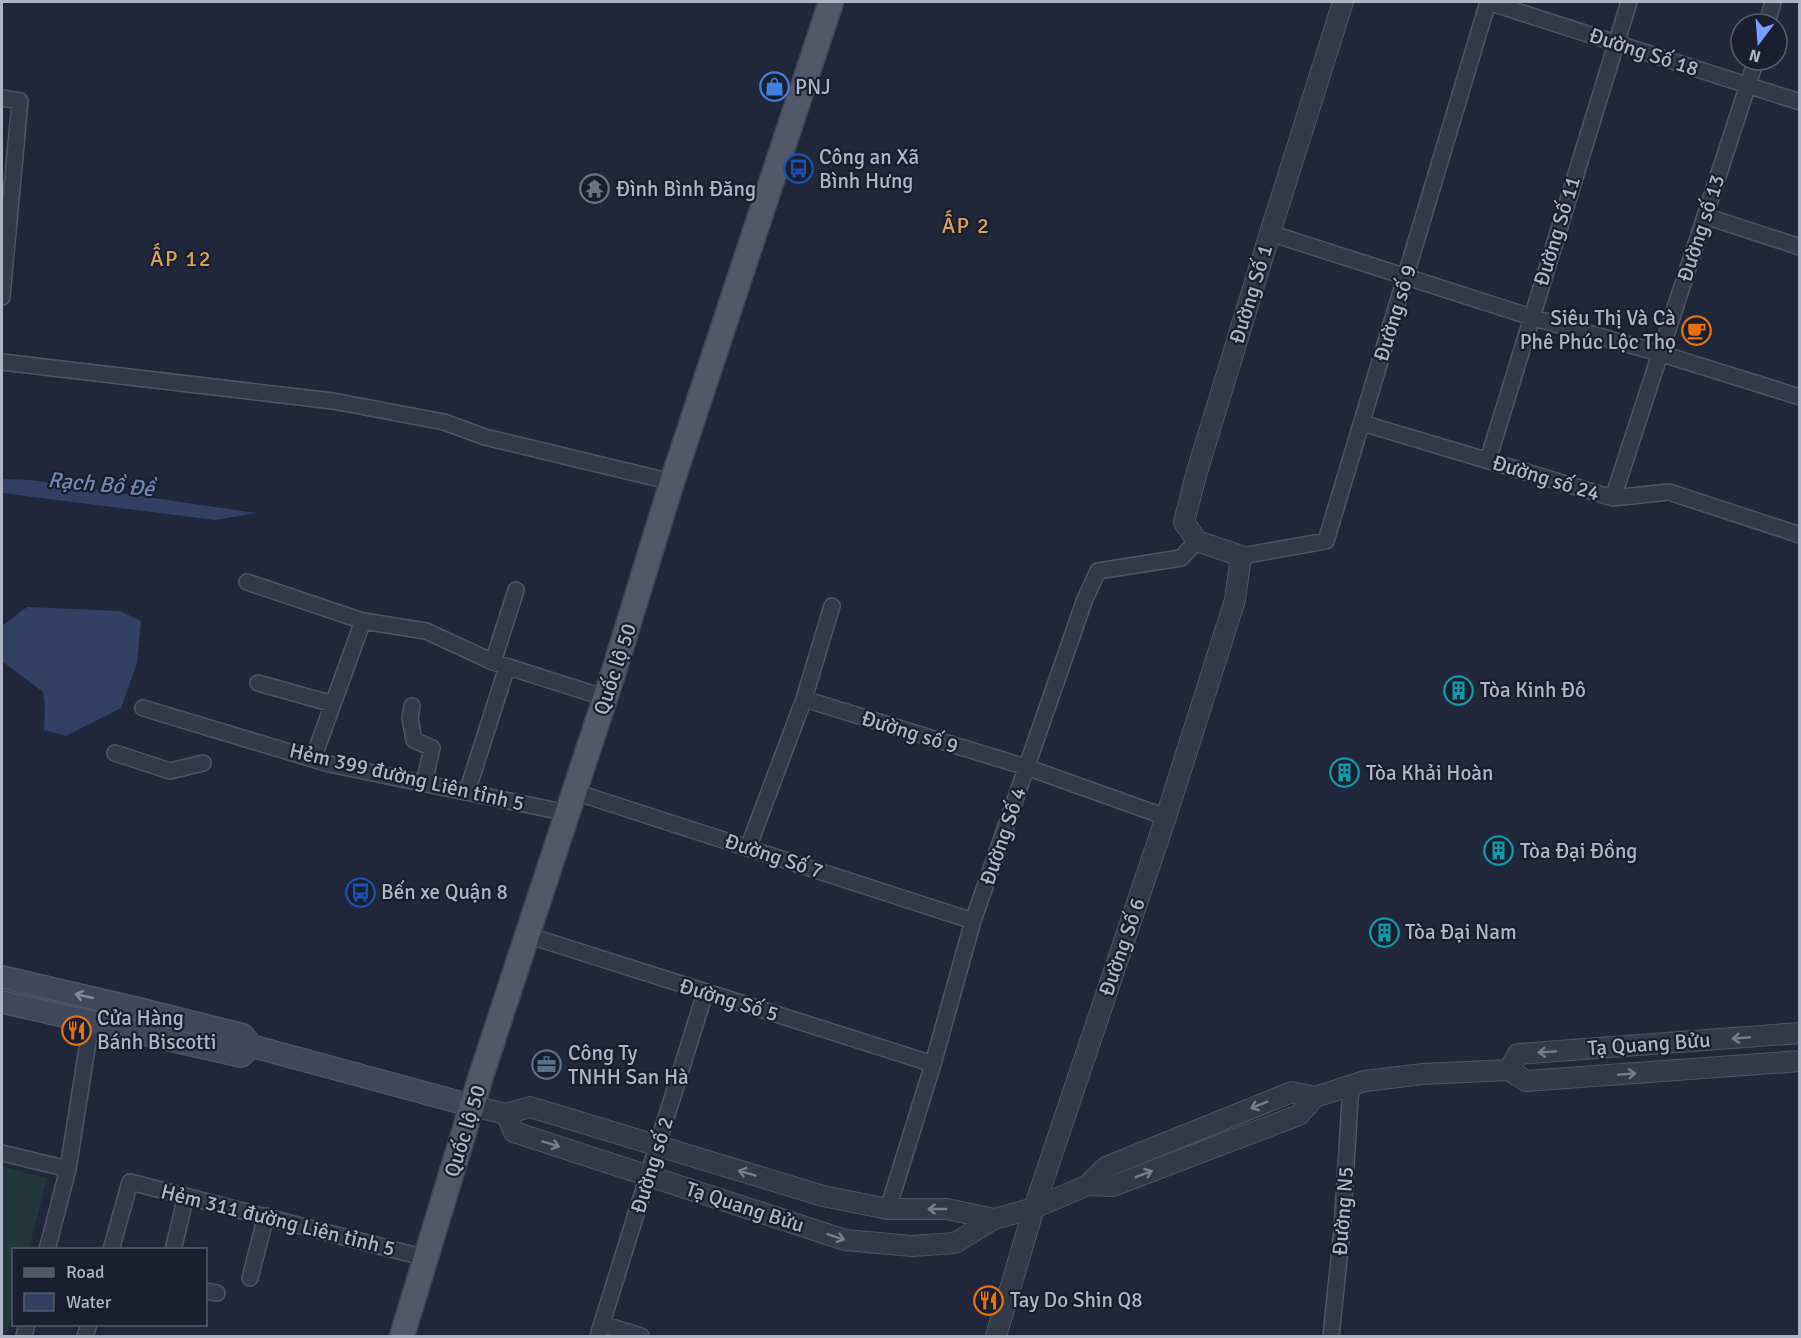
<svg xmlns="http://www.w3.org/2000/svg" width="1801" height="1338" font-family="Signika,sans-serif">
  <rect width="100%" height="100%" fill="#20273a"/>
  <!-- green -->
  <path fill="#21353b" d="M 2,1166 L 47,1178 L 29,1249 L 14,1250 L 13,1309 L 6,1336 L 2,1336 Z"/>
  <!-- water -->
  <path fill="#324063" d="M 2,479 L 30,480 L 256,513 L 215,520 L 2,493 Z
    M 27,607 L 120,611 L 141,621 L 137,663 L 121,708 L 66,736 L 44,730 L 45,704 L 43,692 L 2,661 L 2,626 Z"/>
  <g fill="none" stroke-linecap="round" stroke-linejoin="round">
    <defs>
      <path id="minor" d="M 1767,24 L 1773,2
        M 2,98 L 20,101 L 2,297
        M 1705,216 L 1800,247
        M 1270,233 L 1531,317 L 1659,353 L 1800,397
        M 2,362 L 333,401 L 444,422 L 485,437 L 672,482
        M 1362,423 L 1613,498 L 1669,492 L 1800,535
        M 1488,460 L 1629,2
        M 1613,498 L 1756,60
        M 1241,556 L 1326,541 L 1488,2 L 1800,102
        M 247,582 L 363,621 L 426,631 L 493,662 L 606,698
        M 493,662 L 516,590
        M 258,683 L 333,704
        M 804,699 L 832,606
        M 412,706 L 410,718 L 414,740 L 432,748 L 424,783
        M 143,708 L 329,764 L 568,813
        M 115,753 L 170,771 L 203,763
        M 313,759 L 363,621
        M 467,792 L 507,667
        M 575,792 L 973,921
        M 748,848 L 804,699 L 1026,767 L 1166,817
        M 527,935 L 933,1064
        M 2,1153 L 68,1169
        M 888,1209 L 933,1064 L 973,921 L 1085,599 L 1098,571 L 1181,558 L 1197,541
        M 47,1250 L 68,1169 L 91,1023
        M 111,1250 L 130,1182 L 426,1258
        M 173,1250 L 186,1196
        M 250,1278 L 266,1216
        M 206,1291 L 217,1293
        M 602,1324 L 641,1336
        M 24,1336 L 27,1324
        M 85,1336 L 89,1324
        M 598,1336 L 705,993
        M 1331,1336 L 1342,1230 L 1351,1084"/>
      <path id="tertiary" d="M 1509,1070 L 1518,1054 L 1800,1033
        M 473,1106 L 506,1114 L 530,1107 L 823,1196 L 888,1209 L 947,1209 L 994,1219
        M 506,1114 L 514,1132 L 845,1240 L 912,1246 L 955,1243 L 994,1219 L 1034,1208 L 1088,1185 L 1106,1167 L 1292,1092 L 1315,1097
        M 1088,1185 L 1113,1186 L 1299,1115 L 1315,1097 L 1365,1081 L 1423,1074 L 1509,1070 L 1526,1081 L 1800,1061
        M 996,1336 L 1034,1208 L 1166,817 L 1235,600 L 1241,556 L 1197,541 L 1184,522 L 1196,475 L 1270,233 L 1343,2"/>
      <path id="secondary" d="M 2,977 L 135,1008 L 243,1035 L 252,1046 L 473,1106
        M 2,1002 L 241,1056 L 252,1046"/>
      <path id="primary" d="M 402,1336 L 481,1076 L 613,674 L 672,482 L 831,2"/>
    </defs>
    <!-- minor casing -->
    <use href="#minor" stroke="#4e5465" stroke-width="18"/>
    <!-- tertiary casing -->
    <use href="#tertiary" stroke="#4e5465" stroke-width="22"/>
    <!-- secondary casing -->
    <use href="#secondary" stroke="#4e5465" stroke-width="24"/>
    <!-- primary casing -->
    <use href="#primary" stroke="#3d4354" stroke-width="27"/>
    <!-- minor -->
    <use href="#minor" stroke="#333a4a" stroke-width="15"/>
    <!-- tertiary -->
    <use href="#tertiary" stroke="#333a4a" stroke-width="20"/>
    <!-- secondary -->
    <use href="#secondary" stroke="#41485d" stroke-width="21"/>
    <!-- primary -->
    <use href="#primary" stroke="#51586a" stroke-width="24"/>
  </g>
  <!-- one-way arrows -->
  <defs><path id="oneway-shaft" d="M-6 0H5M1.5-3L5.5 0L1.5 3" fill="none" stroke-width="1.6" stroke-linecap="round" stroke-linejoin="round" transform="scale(1.5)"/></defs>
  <use stroke="#82899d" href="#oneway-shaft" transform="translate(84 996) rotate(-167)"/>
  <g stroke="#777d8f">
    <use href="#oneway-shaft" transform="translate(1741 1038) rotate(176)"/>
    <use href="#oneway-shaft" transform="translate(1547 1052) rotate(176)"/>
    <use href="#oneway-shaft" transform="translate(1627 1074) rotate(-4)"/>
    <use href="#oneway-shaft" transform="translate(1259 1105) rotate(158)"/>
    <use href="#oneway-shaft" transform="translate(551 1144) rotate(17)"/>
    <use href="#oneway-shaft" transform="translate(747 1173) rotate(-163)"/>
    <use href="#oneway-shaft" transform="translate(1144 1174) rotate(-21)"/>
    <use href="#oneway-shaft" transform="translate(937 1209) rotate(-180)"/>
    <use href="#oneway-shaft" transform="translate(836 1237) rotate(18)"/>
  </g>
  <!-- icons -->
  <defs>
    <symbol id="shop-ring" viewBox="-11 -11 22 22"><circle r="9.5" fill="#191f2f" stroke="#3f7fe0" stroke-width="1.5"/><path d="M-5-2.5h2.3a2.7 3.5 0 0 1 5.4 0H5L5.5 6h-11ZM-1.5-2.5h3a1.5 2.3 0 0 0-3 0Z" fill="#3f7fe0"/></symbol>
    <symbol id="bus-ring" viewBox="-11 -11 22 22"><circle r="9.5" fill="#191f2f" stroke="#1a4fb4" stroke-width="1.5"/><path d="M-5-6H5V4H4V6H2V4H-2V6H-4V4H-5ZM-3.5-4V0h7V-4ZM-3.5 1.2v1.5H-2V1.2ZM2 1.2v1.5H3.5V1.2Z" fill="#1a4fb4"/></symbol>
    <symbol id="temple-ring" viewBox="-11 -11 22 22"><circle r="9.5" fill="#191f2f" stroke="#6b7280" stroke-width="1.5"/><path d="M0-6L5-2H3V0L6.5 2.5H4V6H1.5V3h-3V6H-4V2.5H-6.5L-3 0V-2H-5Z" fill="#6b7280"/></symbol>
    <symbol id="cafe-ring" viewBox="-11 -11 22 22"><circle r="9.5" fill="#191f2f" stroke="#e8710a" stroke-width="1.5"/><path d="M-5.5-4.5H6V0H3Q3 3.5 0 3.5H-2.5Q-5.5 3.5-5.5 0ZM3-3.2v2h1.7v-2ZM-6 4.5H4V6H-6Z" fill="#e8710a"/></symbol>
    <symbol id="building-ring" viewBox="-11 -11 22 22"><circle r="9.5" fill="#191f2f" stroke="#0f9aa8" stroke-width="1.5"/><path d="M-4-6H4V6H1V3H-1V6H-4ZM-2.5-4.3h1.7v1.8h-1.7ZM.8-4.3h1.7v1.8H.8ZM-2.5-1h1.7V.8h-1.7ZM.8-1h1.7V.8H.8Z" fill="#0f9aa8"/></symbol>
    <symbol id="restaurant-ring" viewBox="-11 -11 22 22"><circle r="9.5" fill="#191f2f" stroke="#e8710a" stroke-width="1.5"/><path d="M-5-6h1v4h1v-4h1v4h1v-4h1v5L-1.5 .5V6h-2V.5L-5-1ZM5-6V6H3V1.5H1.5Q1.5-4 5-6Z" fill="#e8710a"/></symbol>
    <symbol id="office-ring" viewBox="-11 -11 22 22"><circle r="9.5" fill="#191f2f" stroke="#5c6f8a" stroke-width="1.5"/><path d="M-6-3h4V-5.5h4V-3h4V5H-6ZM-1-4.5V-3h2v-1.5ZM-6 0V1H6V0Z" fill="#5c6f8a"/></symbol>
  </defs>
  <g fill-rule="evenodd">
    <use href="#shop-ring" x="758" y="70" width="33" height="33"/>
    <use href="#bus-ring" x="782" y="152" width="33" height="33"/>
    <use href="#temple-ring" x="578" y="172" width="33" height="33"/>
    <use href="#cafe-ring" x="1680" y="314" width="33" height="33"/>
    <use href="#building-ring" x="1442" y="674" width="33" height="33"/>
    <use href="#building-ring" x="1328" y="756" width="33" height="33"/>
    <use href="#building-ring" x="1482" y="834" width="33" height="33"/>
    <use href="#bus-ring" x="344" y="876" width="33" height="33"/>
    <use href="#building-ring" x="1368" y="916" width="33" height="33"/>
    <use href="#restaurant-ring" x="60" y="1014" width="33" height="33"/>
    <use href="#office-ring" x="530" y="1048" width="33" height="33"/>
    <use href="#restaurant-ring" x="972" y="1284" width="33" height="33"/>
  </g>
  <g text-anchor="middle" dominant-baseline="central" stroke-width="4.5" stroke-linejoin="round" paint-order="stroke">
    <!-- street labels -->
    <g font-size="21" fill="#aeb4c7" stroke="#191f2f">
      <text transform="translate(1644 52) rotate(18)">Đường Số 18</text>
      <text transform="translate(1701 228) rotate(-72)">Đường số 13</text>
      <text transform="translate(1557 231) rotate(-73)">Đường Số 11</text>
      <text transform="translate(1251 294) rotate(-73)">Đường Số 1</text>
      <text transform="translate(1395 313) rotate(-73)">Đường số 9</text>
      <text transform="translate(1546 478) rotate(17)">Đường số 24</text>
      <text transform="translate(615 669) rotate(-72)">Quốc lộ 50</text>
      <text transform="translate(910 732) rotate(17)">Đường số 9</text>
      <text transform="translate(407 777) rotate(13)">Hẻm 399 đường Liên tỉnh 5</text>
      <text transform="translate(1003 836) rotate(-71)">Đường Số 4</text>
      <text transform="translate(774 856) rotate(18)">Đường Số 7</text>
      <text transform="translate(1122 947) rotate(-71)">Đường Số 6</text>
      <text transform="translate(729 1000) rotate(17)">Đường Số 5</text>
      <text transform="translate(1649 1044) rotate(-4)">Tạ Quang Bửu</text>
      <text transform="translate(465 1131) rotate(-73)">Quốc lộ 50</text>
      <text transform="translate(652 1165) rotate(-73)">Đường số 2</text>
      <text transform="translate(745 1207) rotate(18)">Tạ Quang Bửu</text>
      <text transform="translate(1343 1211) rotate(-86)">Đường N5</text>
      <text transform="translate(278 1220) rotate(14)">Hẻm 311 đường Liên tỉnh 5</text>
    </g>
    <!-- poi labels -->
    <g font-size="21" fill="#aeb4c7" stroke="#191f2f" text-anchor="start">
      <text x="795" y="87">PNJ</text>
      <text x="819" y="157">Công an Xã<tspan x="819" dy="24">Bình Hưng</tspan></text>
      <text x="616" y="189">Đình Bình Đăng</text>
      <text x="1676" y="318" text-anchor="end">Siêu Thị Và Cà<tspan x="1676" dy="24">Phê Phúc Lộc Thọ</tspan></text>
      <text x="1480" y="690">Tòa Kinh Đô</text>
      <text x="1366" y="773">Tòa Khải Hoàn</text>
      <text x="1520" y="851">Tòa Đại Đồng</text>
      <text x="381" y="892">Bến xe Quận 8</text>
      <text x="1405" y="932">Tòa Đại Nam</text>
      <text x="97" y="1018">Cửa Hàng<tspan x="97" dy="24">Bánh Biscotti</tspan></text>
      <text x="568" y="1053">Công Ty<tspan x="568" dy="24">TNHH San Hà</tspan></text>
      <text x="1010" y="1300">Tay Do Shin Q8</text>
    </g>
    <!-- neighbourhood labels -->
    <g font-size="22" letter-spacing="1.5" fill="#daa056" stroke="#191f2f">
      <text x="966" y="225">ẤP 2</text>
      <text x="181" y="258">ẤP 12</text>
    </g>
    <!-- water labels -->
    <g font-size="22" font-style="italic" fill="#7486b1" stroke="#191f2f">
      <text transform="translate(101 484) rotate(5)">Rạch Bồ Đề</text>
    </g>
  </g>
  <!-- border -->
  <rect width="1801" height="1338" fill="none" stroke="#aeb4c7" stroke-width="6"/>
  <!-- legend -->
  <rect x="12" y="1248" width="195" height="78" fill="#191f2f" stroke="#555b6c" stroke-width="1.5"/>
  <rect x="24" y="1268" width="30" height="9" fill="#51586a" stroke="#555b6c" stroke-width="1.5"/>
  <text x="66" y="1278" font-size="18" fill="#aeb4c7">Road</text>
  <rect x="24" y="1293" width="30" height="18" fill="#324063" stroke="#555b6c" stroke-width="1.5"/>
  <text x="66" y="1308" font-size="18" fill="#aeb4c7">Water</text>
  <!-- north arrow -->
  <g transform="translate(1759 42) rotate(196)"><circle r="28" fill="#191f2f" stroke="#555b6c" stroke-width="1.5"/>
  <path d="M0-4.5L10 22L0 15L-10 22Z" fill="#7b9dfe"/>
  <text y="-9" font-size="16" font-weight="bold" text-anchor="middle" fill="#aeb4c7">N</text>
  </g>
</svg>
